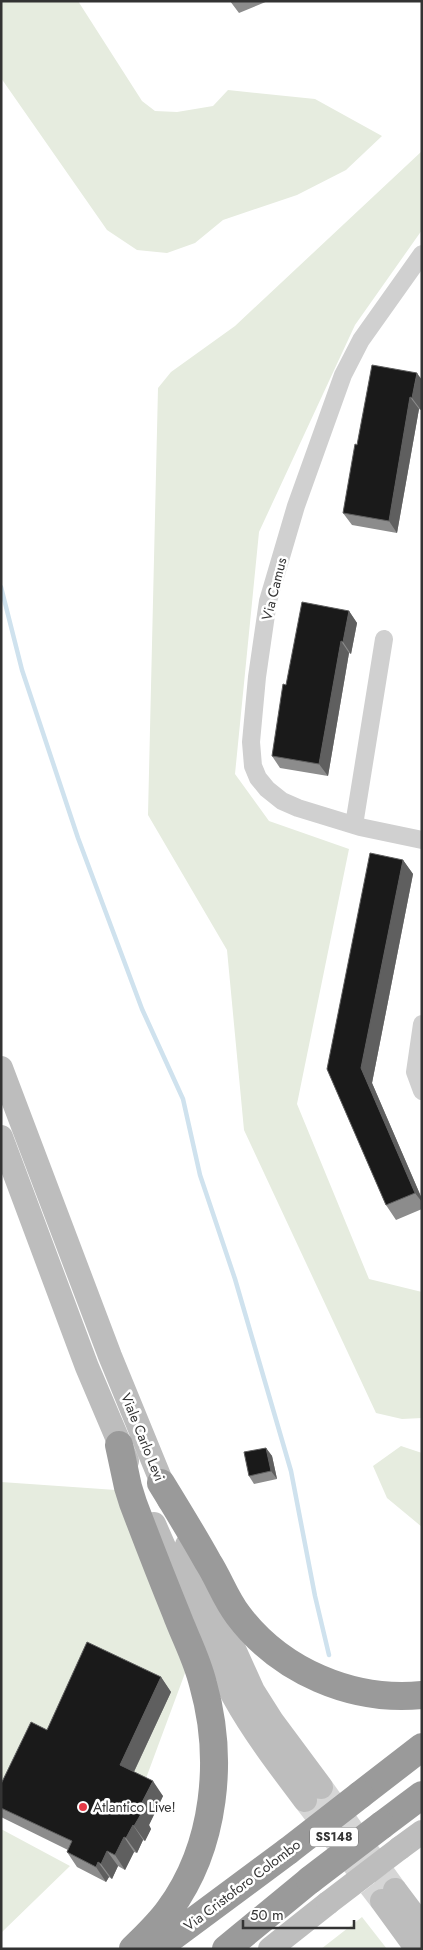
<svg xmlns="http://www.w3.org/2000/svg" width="423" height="1950" font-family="Jost,sans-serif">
  <rect width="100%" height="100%" fill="#fff"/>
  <!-- green -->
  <path fill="#e6ecdf" d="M 1,1 L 78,1 L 142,101 L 155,111 L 177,112 L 213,106 L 228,90 L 315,99 L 382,136 L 346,170 L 297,195 L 223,220 L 195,243 L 167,253 L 137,250 L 107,230 L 1,78 Z
    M 422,151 L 422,230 L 355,325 L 259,532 L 235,774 L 269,821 L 349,849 L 297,1104 L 369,1279 L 422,1292 L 422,1418 L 402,1419 L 376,1413 L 244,1130 L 227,950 L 148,815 L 158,388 L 171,372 L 235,326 Z
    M 401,1446 L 422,1453 L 422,1527 L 387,1498 L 373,1466 Z
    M 1,1482 L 116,1490 L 188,1665 L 145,1781 L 1,1811 Z
    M 1,1829 L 70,1866 L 1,1933 Z
    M 362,1917 L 387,1949 L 321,1949 Z"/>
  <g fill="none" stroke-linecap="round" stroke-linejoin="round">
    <!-- stream -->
    <path stroke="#cfe2ee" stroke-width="4.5" d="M 1,587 L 22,670 L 78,838 L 142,1009 L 183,1099 L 200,1175 L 235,1279 L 291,1471 L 315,1596 L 329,1655"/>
    <!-- secondary-tunnel -->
    <path stroke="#d6d6d6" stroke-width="24" stroke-dasharray="24 12" stroke-linecap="butt" d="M 321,1787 L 395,1890
      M 305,1800 L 382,1901"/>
    <!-- street -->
    <path stroke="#d0d0d0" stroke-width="18" d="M 422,254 L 361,340 L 343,375 L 296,506 L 268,601 L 257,677 L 251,742 L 253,766 L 258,778 L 267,789 L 282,801 L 298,808 L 360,827 L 422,840
      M 354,825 L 384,639
      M 422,1024 L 415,1072 L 422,1091"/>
    <!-- secondary -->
    <path stroke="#bdbdbd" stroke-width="24" d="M 1,1068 L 110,1356 L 169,1500
      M 1,1137 L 87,1367 L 127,1461
      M 154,1524 C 180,1582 203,1642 234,1697 C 254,1733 280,1767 305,1800
      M 187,1545 L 253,1691 L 272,1721 L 321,1787
      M 400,1848 L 422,1832
      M 395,1890 L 422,1926
      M 382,1901 L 417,1949
      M 270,1949 L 328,1903"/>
    <!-- highway -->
    <path stroke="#9a9a9a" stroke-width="28" d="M 119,1445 L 128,1487 L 133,1503 C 147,1540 161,1576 176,1613 C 185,1637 197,1659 203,1684 C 224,1758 216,1846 169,1910 C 159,1924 146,1936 133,1949
      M 161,1483 C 177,1509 193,1535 208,1562 C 219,1579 225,1598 238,1615 C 280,1671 352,1702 422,1695
      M 360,1795 L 422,1747
      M 382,1825 L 422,1795
      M 156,1949 L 288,1851
      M 226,1949 L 310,1880"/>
    <!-- secondary-bridge -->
    <path stroke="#bdbdbd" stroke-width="24" d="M 328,1903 L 400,1848"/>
    <!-- highway-bridge -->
    <path stroke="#9a9a9a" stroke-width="28" d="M 288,1851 L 360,1795
      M 310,1880 L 382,1825"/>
  </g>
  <!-- wall -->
  <path fill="#8c8c8c" d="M 230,1 L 268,1 L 239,13 Z
    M 422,380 L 422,404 L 421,410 L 419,409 L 397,533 L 352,525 L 343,513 L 357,445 Z
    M 349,611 L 357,623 L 351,654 L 349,653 L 328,776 L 280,768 L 272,756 L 286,685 Z
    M 403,860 L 413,874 L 372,1083 L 422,1199 L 422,1209 L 396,1220 L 386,1205 L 327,1069 Z
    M 266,1448 L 272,1456 L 277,1479 L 254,1484 L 249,1476 Z
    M 161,1677 L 171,1692 L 134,1772 L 163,1796 L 149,1825 L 151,1829 L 145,1841 L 143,1840 L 137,1853 L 134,1852 L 125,1870 L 118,1866 L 112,1879 L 109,1877 L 106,1882 L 77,1867 L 67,1852 L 68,1850 L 3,1818 L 1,1817 L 1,1784 Z"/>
  <!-- shaded-wall -->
  <path fill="#5f5f5f" d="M 417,373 L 422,380 L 422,404 L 421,410 L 412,398 Z
    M 410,397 L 419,409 L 397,533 L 389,521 Z
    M 349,611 L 357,623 L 351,654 L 343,642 Z
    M 341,641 L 349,653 L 328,776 L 319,764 Z
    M 403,860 L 413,874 L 372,1083 L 422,1199 L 422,1202 L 415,1193 L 361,1068 Z
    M 266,1448 L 272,1456 L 277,1479 L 271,1471 Z
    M 161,1677 L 171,1692 L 130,1780 L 120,1765 Z
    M 153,1781 L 163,1796 L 149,1825 L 151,1829 L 145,1841 L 134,1826 L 137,1812 Z
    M 133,1825 L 143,1840 L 137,1853 L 126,1838 Z
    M 124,1837 L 134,1852 L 125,1870 L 115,1855 Z
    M 107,1851 L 118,1866 L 112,1879 L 101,1864 Z
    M 98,1862 L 109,1877 L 106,1882 L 96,1867 Z"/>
  <!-- building -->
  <path fill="#1a1a1a" stroke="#5f5f5f" d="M 372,365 L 417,373 L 412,398 L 410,397 L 389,521 L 343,513 L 355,444 L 357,445 Z
    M 302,602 L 349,611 L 343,642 L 341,641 L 319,764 L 272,756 L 283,684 L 286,685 Z
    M 370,853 L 403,860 L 361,1068 L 415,1193 L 386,1205 L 327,1069 Z
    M 266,1448 L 271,1471 L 249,1476 L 244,1452 Z
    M 87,1642 L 161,1677 L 120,1765 L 153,1781 L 137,1812 L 141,1814 L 134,1826 L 133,1825 L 126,1838 L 124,1837 L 115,1855 L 107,1851 L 101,1864 L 98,1862 L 96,1867 L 67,1852 L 72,1841 L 1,1808 L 1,1784 L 31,1722 L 47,1730 Z"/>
  <!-- markers -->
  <circle fill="#e63946" stroke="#fff" stroke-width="2" cx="83" cy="1807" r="5"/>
  <g text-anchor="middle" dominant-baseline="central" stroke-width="5" stroke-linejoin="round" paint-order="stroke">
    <!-- shield labels -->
    <rect fill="#fff" stroke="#707070" stroke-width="1" x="310" y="1827.5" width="48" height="19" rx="4"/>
    <g font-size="12" font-weight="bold" fill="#333">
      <text x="334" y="1837">SS148</text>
    </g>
    <!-- street labels -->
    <g font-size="14" fill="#333" stroke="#fff">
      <text transform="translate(274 589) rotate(-76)">Via Camus</text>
      <text transform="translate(143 1437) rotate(68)">Viale Carlo Levi</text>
      <text transform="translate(242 1885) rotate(-37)">Via Cristoforo Colombo</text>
    </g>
    <!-- poi labels -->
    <g font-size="14" fill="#333" stroke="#fff" text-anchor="start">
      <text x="93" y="1807">Atlantico Live!</text>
    </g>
  </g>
  <!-- border -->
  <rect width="423" height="1950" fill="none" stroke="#333333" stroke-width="5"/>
  <!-- scale -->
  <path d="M243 1920v8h111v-8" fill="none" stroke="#333333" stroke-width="2.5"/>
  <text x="250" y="1920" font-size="15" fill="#333333" stroke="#ffffff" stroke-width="4" paint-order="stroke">50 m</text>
</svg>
